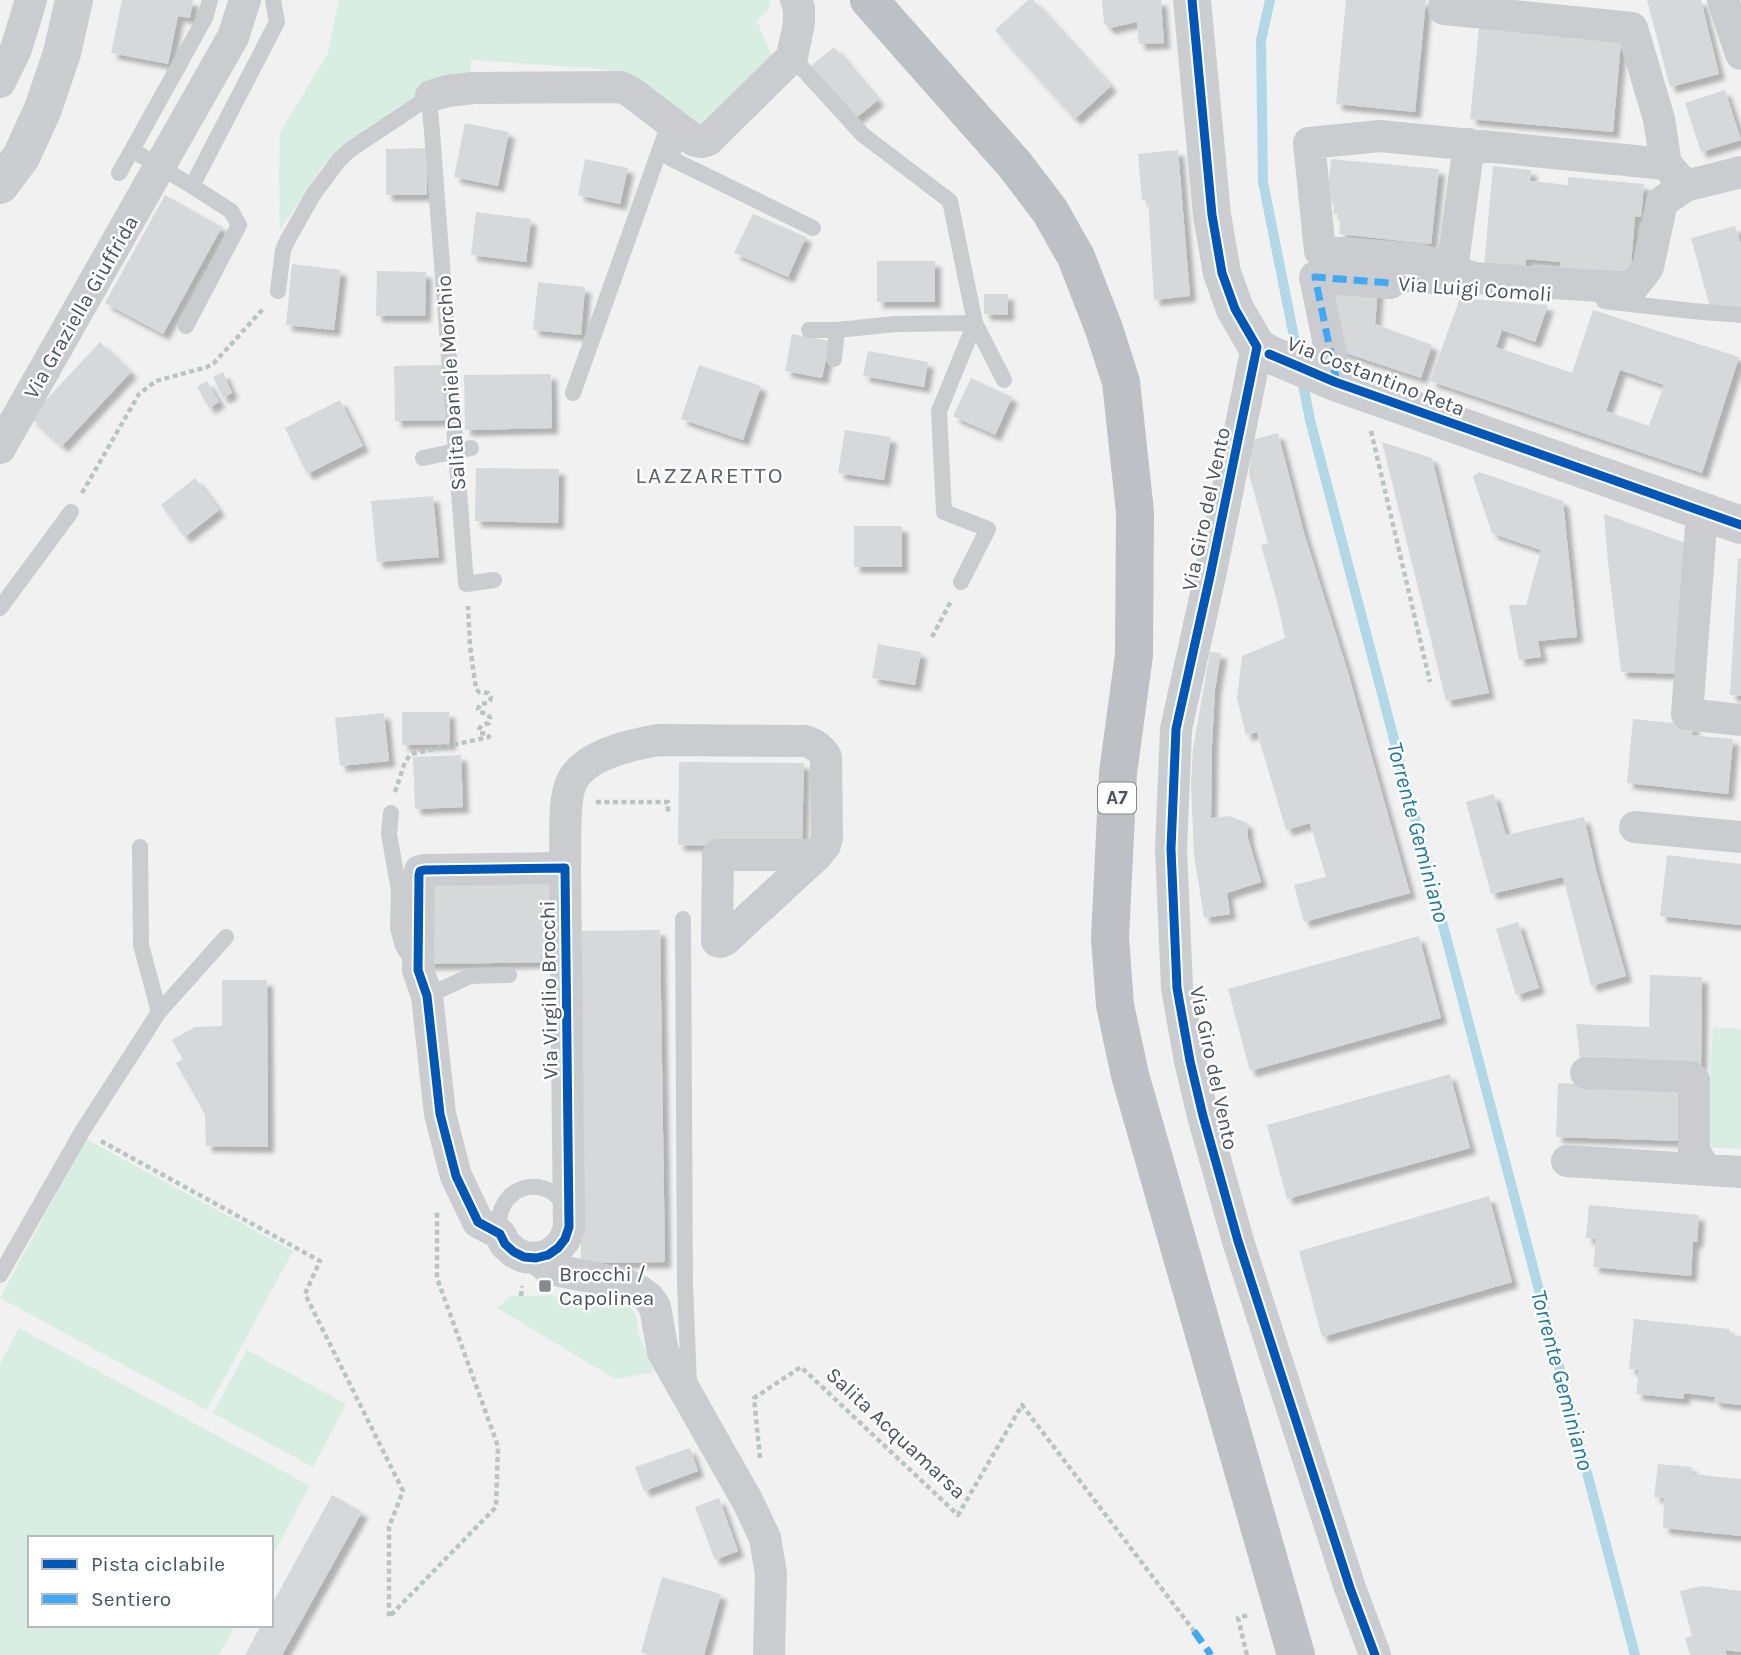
<svg xmlns="http://www.w3.org/2000/svg" width="1741" height="1655" font-family="Karla,sans-serif">
  <defs>
    <filter id="shadow"><feDropShadow dx="6" dy="6" stdDeviation="2" flood-color="#0004"/></filter>
  </defs>
  <rect width="100%" height="100%" fill="#f1f1f1"/>
  <!-- green -->
  <path fill="#d8eee2" d="M 339,0 L 769,0 L 771,6 L 757,21 L 772,56 L 705,132 L 617,72 L 592,68 L 471,60 L 470,84 L 424,94 L 344,144 L 323,166 L 280,230 L 279,174 L 280,132 L 328,53 Z
    M 1713,1027 L 1741,1029 L 1741,1149 L 1706,1147 Z
    M 86,1139 L 293,1251 L 207,1410 L 0,1298 Z
    M 612,1295 L 629,1303 L 636,1316 L 639,1334 L 654,1372 L 615,1379 L 497,1308 L 510,1296 Z
    M 19,1328 L 310,1486 L 271,1558 L 271,1538 L 30,1538 L 30,1625 L 235,1625 L 219,1655 L 0,1655 L 0,1364 Z
    M 247,1350 L 346,1404 L 313,1467 L 213,1413 Z"/>
  <g fill="none" stroke-linecap="round" stroke-linejoin="round">
    <!-- stream -->
    <path stroke="#b1d8e7" stroke-width="10" d="M 1270,0 L 1261,40 L 1263,182 L 1298,357
      M 1302,379 L 1310,420 L 1635,1655"/>
  </g>
  <!-- building -->
  <path fill="#d7d8da" fill-rule="evenodd" filter="url(#shadow)" d="M 122,0 L 193,0 L 190,18 L 178,16 L 168,64 L 111,53 Z
    M 1028,0 L 1033,0 L 1111,86 L 1075,119 L 995,30 Z
    M 1102,0 L 1161,0 L 1164,43 L 1139,44 L 1137,22 L 1109,28 L 1104,23 Z
    M 1346,0 L 1426,0 L 1415,112 L 1336,104 Z
    M 1647,0 L 1701,0 L 1719,74 L 1670,87 Z
    M 1479,28 L 1621,41 L 1613,132 L 1470,119 Z
    M 834,47 L 878,100 L 855,119 L 811,66 Z
    M 1725,90 L 1741,140 L 1701,152 L 1685,103 Z
    M 465,123 L 509,132 L 498,186 L 454,177 Z
    M 427,148 L 427,195 L 386,195 L 386,149 Z
    M 1178,150 L 1190,296 L 1154,300 L 1148,200 L 1142,200 L 1138,154 Z
    M 585,159 L 628,168 L 620,204 L 578,195 Z
    M 1331,159 L 1439,169 L 1431,244 L 1339,234 L 1341,215 L 1333,214 L 1335,198 L 1327,198 Z
    M 1493,166 L 1531,170 L 1530,181 L 1568,185 L 1568,177 L 1644,184 L 1641,217 L 1635,216 L 1630,276 L 1560,269 L 1560,262 L 1526,259 L 1525,269 L 1484,265 Z
    M 165,195 L 222,227 L 163,334 L 105,303 Z
    M 476,212 L 531,219 L 526,262 L 471,255 Z
    M 753,214 L 806,237 L 788,277 L 734,253 Z
    M 1735,226 L 1741,245 L 1741,309 L 1710,307 L 1691,238 Z
    M 877,261 L 935,261 L 935,302 L 877,302 Z
    M 292,264 L 341,270 L 334,330 L 286,325 Z
    M 377,271 L 426,272 L 425,316 L 376,316 Z
    M 538,282 L 585,287 L 581,335 L 533,330 Z
    M 1324,283 L 1378,288 L 1375,324 L 1432,345 L 1421,378 L 1337,350 Z
    M 984,294 L 1008,294 L 1008,315 L 984,314 Z
    M 1460,298 L 1548,305 L 1535,342 L 1502,330 L 1496,347 L 1572,373 L 1593,310 L 1739,357 L 1702,473 L 1430,381 ZM 1620,370 L 1664,385 L 1649,426 L 1606,411 Z
    M 792,334 L 830,341 L 822,378 L 785,371 Z
    M 100,342 L 131,372 L 62,446 L 30,417 Z
    M 868,351 L 928,362 L 924,387 L 863,376 Z
    M 448,365 L 449,420 L 395,421 L 394,366 Z
    M 699,365 L 761,386 L 743,440 L 681,419 Z
    M 223,372 L 232,393 L 223,398 L 213,377 Z
    M 551,374 L 552,428 L 465,430 L 464,375 Z
    M 971,378 L 1012,397 L 995,435 L 953,416 Z
    M 207,381 L 219,402 L 209,408 L 197,387 Z
    M 340,400 L 363,446 L 307,474 L 285,428 Z
    M 845,430 L 891,437 L 884,480 L 838,473 Z
    M 1278,433 L 1304,533 L 1347,669 L 1410,893 L 1304,922 L 1294,885 L 1326,877 L 1310,823 L 1286,830 L 1257,732 L 1246,735 L 1237,698 L 1242,656 L 1285,638 L 1278,605 L 1261,545 L 1268,543 L 1249,474 L 1252,440 Z
    M 1382,442 L 1432,458 L 1489,693 L 1446,701 Z
    M 476,468 L 559,469 L 558,523 L 475,521 Z
    M 1479,472 L 1563,501 L 1577,637 L 1538,641 L 1541,657 L 1519,660 L 1509,605 L 1526,605 L 1541,550 L 1492,533 L 1473,477 Z
    M 195,478 L 219,510 L 185,537 L 161,505 Z
    M 433,496 L 439,557 L 377,562 L 371,501 Z
    M 1604,514 L 1697,547 L 1689,674 L 1621,672 L 1608,562 Z
    M 854,526 L 902,526 L 902,567 L 854,567 Z
    M 1738,558 L 1741,559 L 1741,696 L 1730,695 Z
    M 878,644 L 921,652 L 915,685 L 872,678 Z
    M 1210,652 L 1221,653 L 1215,689 L 1212,745 L 1211,818 L 1230,816 L 1247,823 L 1248,838 L 1261,882 L 1227,893 L 1230,914 L 1204,918 L 1194,854 L 1191,784 L 1193,749 Z
    M 402,712 L 449,712 L 450,744 L 402,745 Z
    M 384,713 L 389,761 L 340,766 L 335,718 Z
    M 1633,719 L 1694,725 L 1692,735 L 1733,739 L 1728,794 L 1627,783 Z
    M 461,755 L 463,807 L 415,809 L 413,757 Z
    M 679,762 L 804,763 L 802,846 L 678,845 Z
    M 1494,794 L 1506,835 L 1584,817 L 1596,870 L 1626,976 L 1591,986 L 1563,877 L 1491,894 L 1466,802 Z
    M 1667,855 L 1741,864 L 1741,925 L 1660,916 Z
    M 552,878 L 553,962 L 427,964 L 426,879 Z
    M 1518,922 L 1539,988 L 1516,995 L 1496,929 Z
    M 660,930 L 665,1262 L 581,1263 L 577,931 Z
    M 1419,936 L 1441,1018 L 1250,1071 L 1228,989 Z
    M 1650,975 L 1702,977 L 1701,1065 L 1580,1058 L 1576,1024 L 1649,1027 Z
    M 222,980 L 267,980 L 268,1147 L 206,1146 L 205,1114 L 176,1063 L 183,1059 L 172,1040 L 195,1027 L 222,1026 Z
    M 1450,1074 L 1470,1148 L 1287,1199 L 1267,1125 Z
    M 1558,1083 L 1685,1088 L 1683,1141 L 1556,1137 Z
    M 1489,1196 L 1512,1282 L 1322,1337 L 1299,1251 Z
    M 1589,1205 L 1699,1215 L 1697,1242 L 1693,1242 L 1691,1276 L 1593,1267 L 1596,1239 L 1586,1238 Z
    M 1634,1319 L 1730,1329 L 1729,1335 L 1741,1336 L 1741,1405 L 1714,1402 L 1715,1397 L 1684,1393 L 1684,1399 L 1636,1394 L 1639,1370 L 1629,1369 Z
    M 690,1448 L 698,1471 L 644,1491 L 635,1467 Z
    M 1658,1464 L 1692,1467 L 1691,1474 L 1741,1479 L 1741,1536 L 1663,1528 L 1664,1498 L 1654,1497 Z
    M 332,1495 L 362,1512 L 282,1655 L 245,1655 L 261,1625 L 271,1625 L 271,1606 Z
    M 719,1498 L 738,1551 L 715,1560 L 695,1507 Z
    M 662,1577 L 721,1594 L 704,1655 L 651,1655 L 641,1652 Z
    M 1702,1586 L 1741,1591 L 1741,1652 L 1725,1650 L 1727,1655 L 1690,1655 L 1685,1638 L 1692,1636 L 1680,1591 Z"/>
  <g fill="none" stroke-linecap="round" stroke-linejoin="round">
    <!-- path -->
    <path stroke="#bac4c1" stroke-width="4.5" stroke-dasharray="5 3.5" stroke-linecap="butt" d="M 1371,431 L 1430,682
      M 82,493 L 139,394 L 156,381 L 207,367 L 214,363 L 264,308
      M 932,637 L 951,601
      M 395,792 L 405,762 L 411,754 L 489,737 L 488,734 L 480,733 L 479,729 L 482,725 L 489,723 L 490,718 L 488,714 L 479,712 L 478,709 L 480,704 L 488,703 L 490,701 L 491,697 L 488,693 L 479,692 L 476,689 L 470,646 L 468,606
      M 596,802 L 668,802 L 668,813
      M 101,1141 L 320,1261 L 305,1294 L 403,1491 L 389,1527 L 389,1617 L 496,1507 L 498,1446 L 437,1278 L 437,1211
      M 521,1296 L 522,1286
      M 760,1458 L 754,1398 L 801,1367 L 958,1515 L 1022,1405 L 1194,1631
      M 1247,1655 L 1238,1618 L 1248,1615"/>
    <!-- lane -->
    <path stroke="#cbcccf" stroke-width="16" d="M 792,57 L 863,135 L 950,201 L 975,323 L 939,411 L 944,512 L 988,529 L 961,582
      M 431,96 L 430,110 L 432,132 L 466,584 L 494,580
      M 682,131 L 670,158 L 813,228
      M 119,173 L 132,150
      M 192,186 L 132,150 L 205,18 L 210,0
      M 1390,283 L 1474,289
      M 278,291 L 283,250 L 287,241 L 313,195 L 339,160 L 351,149 L 431,96
      M 1604,301 L 1692,311 L 1741,315
      M 186,326 L 239,225 L 231,211 L 192,186 L 277,22 L 273,0
      M 809,330 L 837,330 L 895,324 L 975,323 L 1004,380
      M 834,359 L 837,330
      M 573,393 L 670,121
      M 423,458 L 471,448
      M 0,608 L 71,512
      M 391,813 L 389,834 L 399,891 L 398,928 L 403,946 L 413,962
      M 683,919 L 685,1284 L 689,1385
      M 427,996 L 470,976 L 509,975
      M 159,1012 L 226,937
      M 500,1234 C 491,1184 550,1170 566,1210
      M 0,1275 L 83,1130 L 159,1012 L 141,945 L 140,847"/>
    <!-- street -->
    <path stroke="#cbcccf" stroke-width="32" d="M 1445,0 L 1444,9 L 1632,28 L 1659,119 L 1666,164 L 1685,186 L 1741,172
      M 1723,0 L 1741,54
      M 0,82 L 16,49 L 31,0
      M 431,96 L 447,91 L 473,88 L 621,87 L 631,92 L 695,141 L 702,142 L 708,140 L 792,57 L 799,23 L 799,8 L 796,0
      M 1666,164 L 1380,136 L 1309,143 L 1320,251 L 1418,259 L 1474,278 L 1632,288 L 1648,267 L 1662,202 L 1685,186
      M 1452,270 L 1469,144
      M 1257,347 L 1210,576 L 1176,729 L 1171,849 L 1177,988 L 1190,1061 L 1203,1116 L 1238,1241 L 1350,1588 L 1375,1655
      M 1337,383 L 1315,277 L 1390,283
      M 0,448 L 233,37 L 245,0
      M 1702,513 L 1687,714 L 1741,720
      M 1635,827 L 1741,837
      M 565,868 L 569,1227 L 565,1239 L 558,1248 L 548,1255 L 536,1258 L 524,1257 L 514,1252 L 505,1244 L 500,1234 L 478,1222 L 456,1176 L 440,1114 L 427,996 L 418,970 L 419,875 L 420,871 L 424,870 Z
      M 565,868 C 566,846 563,806 570,786 C 580,755 630,745 658,740 L 805,741 C 815,744 821,748 826,757 L 827,837 L 825,845 L 817,855 L 718,855 L 717,941 L 721,942 L 725,940 L 817,855
      M 1586,1073 L 1691,1077 L 1694,1080 L 1694,1151 L 1705,1169
      M 1567,1161 L 1741,1172
      M 536,1258 L 546,1266 L 560,1271 L 624,1284 L 638,1290 L 648,1297 L 655,1307 L 663,1352 L 748,1502 L 765,1538 L 771,1574 L 769,1655"/>
    <!-- secondary -->
    <path stroke="#cccdd0" stroke-width="38" d="M 1192,0 L 1212,215 L 1222,273 L 1235,309 L 1257,347 L 1269,354 L 1335,382 L 1741,525
      M 0,185 L 21,157 L 43,109 L 62,53 L 74,0"/>
    <!-- highway -->
    <path stroke="#bdc1c5" stroke-width="38" d="M 869,0 L 1015,165 L 1050,211 L 1076,257 L 1104,329 L 1121,382 L 1135,512 L 1134,655 L 1118,773 L 1110,938 L 1115,1005 L 1130,1075 L 1296,1655"/>
    <!-- quiet -->
    <path stroke="#3fa9f5" stroke-width="7" stroke-dasharray="14 7" stroke-linecap="butt" d="M 1337,383 L 1315,277 L 1390,283
      M 1194,1631 L 1211,1655"/>
    <defs>
      <path id="cycleway" d="M 1192,0 L 1212,215 L 1222,273 L 1235,309 L 1257,347 L 1210,576 L 1176,729 L 1171,849 L 1177,988 L 1190,1061 L 1203,1116 L 1238,1241 L 1350,1588 L 1375,1655
        M 1269,354 L 1335,382 L 1741,525
        M 565,868 L 569,1227 L 565,1239 L 558,1248 L 548,1255 L 536,1258 L 524,1257 L 514,1252 L 505,1244 L 500,1234 L 478,1222 L 456,1176 L 440,1114 L 427,996 L 418,970 L 419,875 L 420,871 L 424,870 Z"/>
    </defs>
    <!-- cycleway casing -->
    <use href="#cycleway" stroke="#fff" stroke-width="13"/>
    <!-- cycleway -->
    <use href="#cycleway" stroke="#0057b8" stroke-width="9"/>
  </g>
  <!-- markers -->
  <rect fill="#848a90" stroke="#fff" stroke-width="2.5" x="538" y="1279" width="14" height="14" rx="3.5"/>
  <g text-anchor="middle" dominant-baseline="central" stroke-width="5" stroke-linejoin="round" paint-order="stroke">
    <!-- shield labels -->
    <rect fill="#fff" stroke="#80868d" stroke-width="2" x="1098" y="782.5" width="38" height="31" rx="5"/>
    <g font-size="19" font-weight="bold" fill="#4a525c">
      <text x="1117" y="798">A7</text>
    </g>
    <!-- street labels -->
    <g font-size="21" fill="#4a525c" stroke="#fff">
      <text transform="translate(1475 289) rotate(4)">Via Luigi Comoli</text>
      <text transform="translate(81 307) rotate(-60)">Via Graziella Giuffrida</text>
      <text transform="translate(1376 376) rotate(21)">Via Costantino Reta</text>
      <text transform="translate(451 383) rotate(-94)">Salita Daniele Morchio</text>
      <text transform="translate(1206 509) rotate(-78)">Via Giro del Vento</text>
      <text transform="translate(549 990) rotate(-91)">Via Virgilio Brocchi</text>
      <text transform="translate(1214 1068) rotate(78)">Via Giro del Vento</text>
      <text transform="translate(896 1433) rotate(43)">Salita Acquamarsa</text>
    </g>
    <!-- poi labels -->
    <g font-size="21" fill="#4a525c" stroke="#fff" text-anchor="start">
      <text x="559" y="1274">Brocchi /<tspan x="559" dy="24">Capolinea</tspan></text>
    </g>
    <!-- neighbourhood labels -->
    <g font-size="23" letter-spacing="2" fill="#5d6064" stroke="#fff">
      <text x="710" y="475">LAZZARETTO</text>
    </g>
    <!-- water labels -->
    <g font-size="23" font-style="italic" fill="#1c789d" stroke="#fff">
      <text transform="translate(1418 832) rotate(75)">Torrente Geminiano</text>
      <text transform="translate(1562 1380) rotate(75)">Torrente Geminiano</text>
    </g>
  </g>
  <!-- legend -->
  <rect x="28" y="1536" width="245" height="91" fill="#ffffff" stroke="#b7babe" stroke-width="2"/>
  <rect x="42" y="1559" width="35" height="10" fill="#0057b8" stroke="#b7babe" stroke-width="2"/>
  <text x="91" y="1571" font-size="21" fill="#4a525c">Pista ciclabile</text>
  <rect x="42" y="1594" width="35" height="10" fill="#3fa9f5" stroke="#b7babe" stroke-width="2"/>
  <text x="91" y="1606" font-size="21" fill="#4a525c">Sentiero</text>
</svg>
